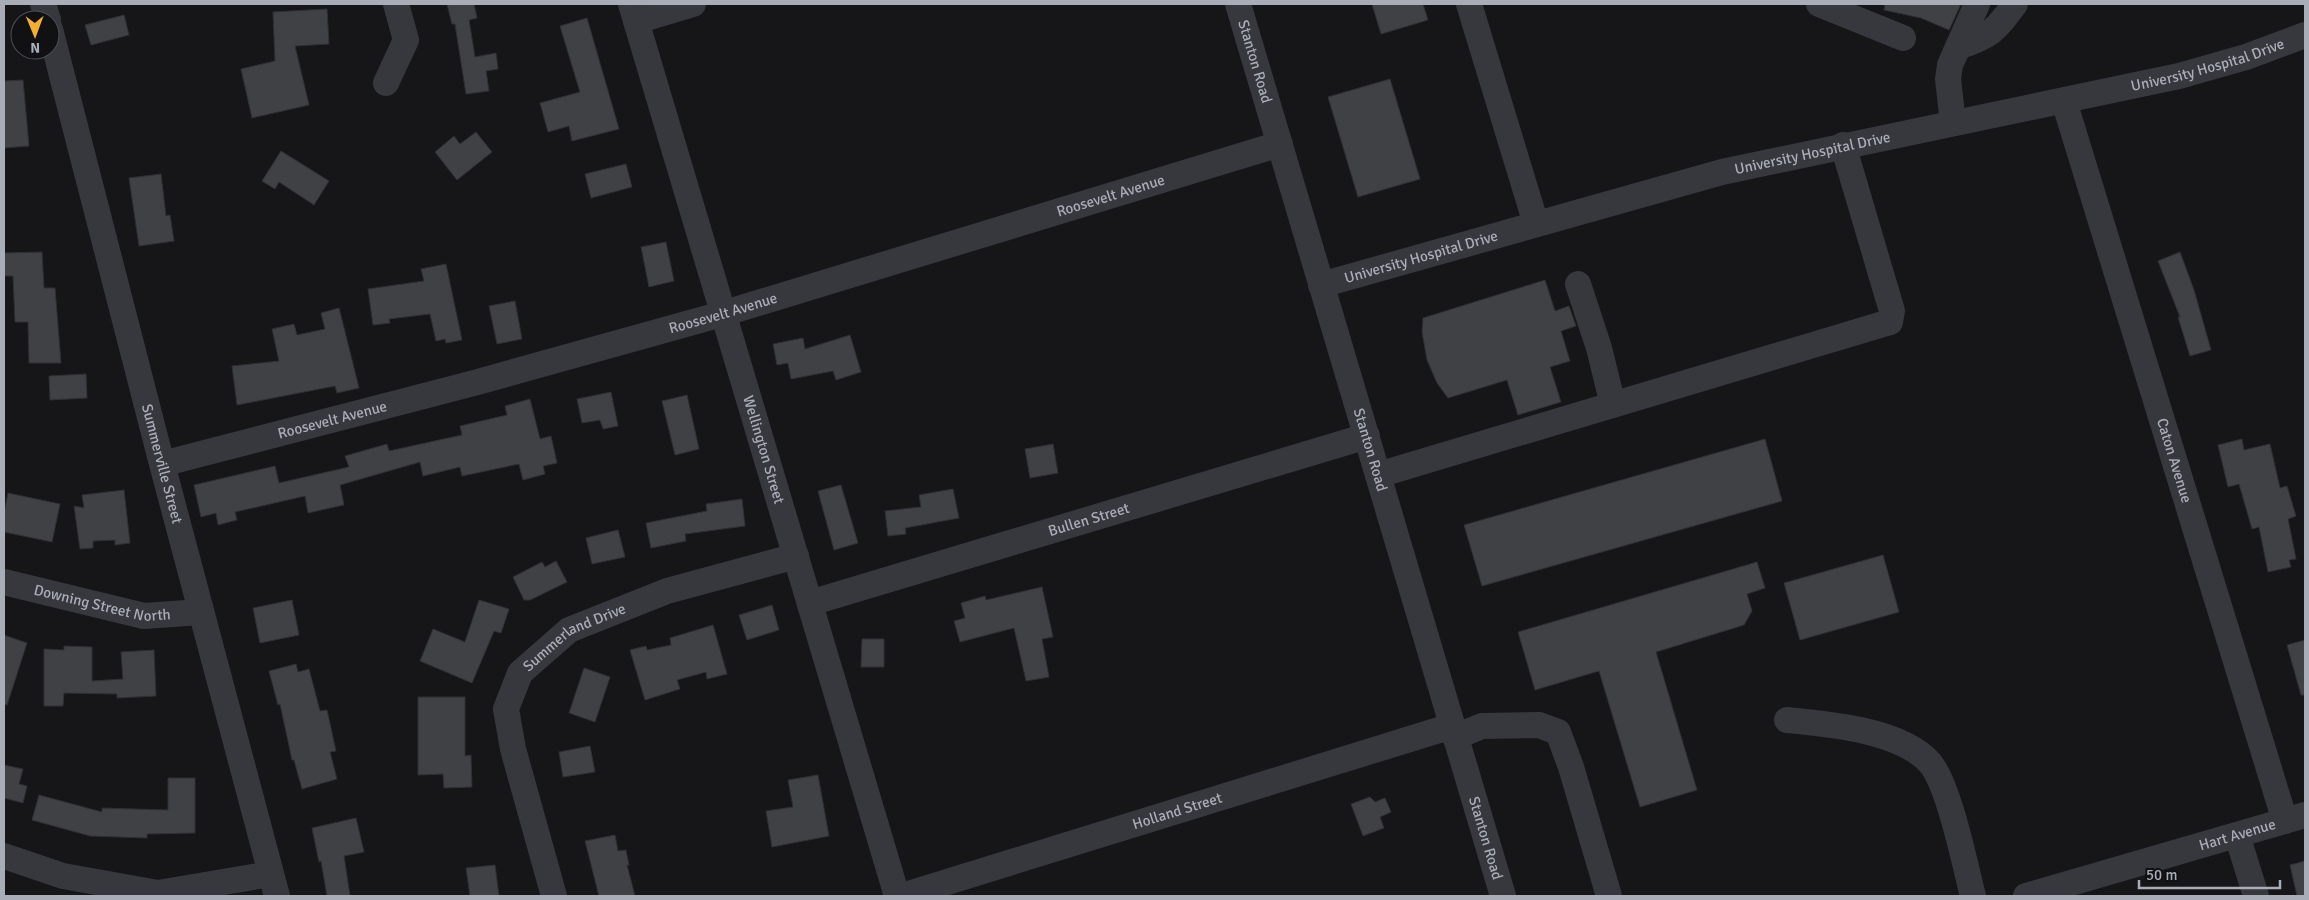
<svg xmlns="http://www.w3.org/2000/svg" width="2309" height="900" font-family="Signika,sans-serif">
  <rect width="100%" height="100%" fill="#161618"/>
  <!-- building -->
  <path fill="#404145" stroke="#303034" d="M 447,4 L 474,4 L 477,18 L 469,20 L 475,57 L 496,53 L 498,69 L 486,71 L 489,91 L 466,94 L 455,24 L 452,24 Z
    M 1372,4 L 1423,4 L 1428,20 L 1381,34 Z
    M 1885,4 L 1961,4 L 1949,30 L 1921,18 L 1884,10 Z
    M 327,9 L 329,44 L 295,46 L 309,105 L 252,118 L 241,69 L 275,61 L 273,12 Z
    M 124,15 L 129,35 L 91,45 L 85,25 Z
    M 587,18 L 619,129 L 572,141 L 569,126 L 548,132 L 540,103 L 580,92 L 560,26 Z
    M 1390,79 L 1420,179 L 1358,197 L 1328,97 Z
    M 23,80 L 29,146 L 4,148 L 4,81 Z
    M 476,132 L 492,152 L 457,180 L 435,152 L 454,136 L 460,144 Z
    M 281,151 L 329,181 L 314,205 L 279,182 L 275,189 L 262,181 Z
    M 626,164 L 632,187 L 591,198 L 585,174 Z
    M 161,174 L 166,216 L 170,215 L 174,241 L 139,246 L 129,178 Z
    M 666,242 L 674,281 L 649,287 L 641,247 Z
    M 42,252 L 44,288 L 55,288 L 61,363 L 29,363 L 28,322 L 15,322 L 13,276 L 4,276 L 4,253 Z
    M 2180,252 L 2194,290 L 2211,350 L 2190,356 L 2178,317 L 2180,317 L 2158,261 Z
    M 446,264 L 462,340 L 446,343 L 445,339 L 436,341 L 430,314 L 389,319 L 390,323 L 373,325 L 368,289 L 424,281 L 421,269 Z
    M 1545,280 L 1555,311 L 1569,306 L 1576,326 L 1561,331 L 1570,361 L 1550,367 L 1561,402 L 1518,415 L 1507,380 L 1448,398 L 1437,383 L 1427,360 L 1422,332 L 1423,318 Z
    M 515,301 L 522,339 L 497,344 L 489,306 Z
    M 339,308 L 359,388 L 337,393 L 335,386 L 237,405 L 232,366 L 279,361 L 272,329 L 294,324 L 297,335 L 325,329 L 321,313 Z
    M 850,335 L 861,372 L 836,380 L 833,371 L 791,379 L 788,363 L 777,365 L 773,344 L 803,338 L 805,349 Z
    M 86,374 L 87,398 L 50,400 L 49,376 Z
    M 611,392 L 618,426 L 603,429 L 600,420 L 582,423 L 577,399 Z
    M 687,395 L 699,449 L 675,455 L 662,401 Z
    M 530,399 L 540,439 L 551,436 L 557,463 L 543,466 L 545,474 L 523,480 L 519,464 L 462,476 L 460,467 L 423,476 L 420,462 L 340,485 L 344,505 L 308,513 L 305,496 L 235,512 L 237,520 L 218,525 L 216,513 L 201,517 L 194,485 L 275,466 L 279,483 L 349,467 L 345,456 L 387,444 L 389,451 L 462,435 L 460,426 L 507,415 L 505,406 Z
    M 1765,439 L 1782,501 L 1482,586 L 1464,525 Z
    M 2242,439 L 2244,450 L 2270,444 L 2280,488 L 2287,486 L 2296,516 L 2288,519 L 2296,559 L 2289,560 L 2291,567 L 2268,572 L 2259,527 L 2252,529 L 2239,484 L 2228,487 L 2218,445 Z
    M 1053,444 L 1058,473 L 1030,478 L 1025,449 Z
    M 841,485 L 858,543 L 834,550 L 818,491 Z
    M 953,489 L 959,518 L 905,528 L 906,534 L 888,536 L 885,511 L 921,507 L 919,495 Z
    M 124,490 L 130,543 L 115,545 L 115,540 L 93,541 L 93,548 L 80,549 L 74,506 L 84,508 L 82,495 Z
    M 8,493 L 60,504 L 52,542 L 4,532 L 4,513 Z
    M 742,499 L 745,526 L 685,534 L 686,541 L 651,548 L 646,523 L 707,511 L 706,504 Z
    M 618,530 L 625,557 L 592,564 L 586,538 Z
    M 1883,555 L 1899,612 L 1800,640 L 1784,583 Z
    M 556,561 L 567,582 L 530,600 L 524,600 L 513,577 L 542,562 L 545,567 Z
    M 1757,562 L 1765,588 L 1747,594 L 1752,611 L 1744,625 L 1656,652 L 1697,790 L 1640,807 L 1599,671 L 1535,690 L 1518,632 Z
    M 1042,587 L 1053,637 L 1042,639 L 1049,677 L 1026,681 L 1014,628 L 960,642 L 954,621 L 965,618 L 961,603 L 985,596 L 986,600 Z
    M 292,600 L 299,635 L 260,643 L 253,608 Z
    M 479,600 L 509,609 L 501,633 L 494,631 L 472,683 L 420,661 L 433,629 L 465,642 Z
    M 772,605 L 779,630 L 747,640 L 739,615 Z
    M 713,625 L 727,674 L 707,679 L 706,672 L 677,680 L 680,689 L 645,700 L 630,650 L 646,646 L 647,650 L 671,645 L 670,638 Z
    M 4,635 L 27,643 L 7,705 L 4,704 Z
    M 862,639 L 884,639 L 884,667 L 861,667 Z
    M 2305,640 L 2305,695 L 2301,695 L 2287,645 Z
    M 64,646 L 92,647 L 92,681 L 123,679 L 121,652 L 154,650 L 156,696 L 117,698 L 117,694 L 64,693 L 63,706 L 44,706 L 44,649 L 64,650 Z
    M 296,664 L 298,672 L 309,669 L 320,711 L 327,710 L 336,751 L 330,752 L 337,779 L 302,789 L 294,760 L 292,760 L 280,704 L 278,705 L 269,671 Z
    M 584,668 L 610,677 L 595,722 L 569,713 Z
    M 418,697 L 465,697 L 465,756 L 471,755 L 472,787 L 444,788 L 443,774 L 418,775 Z
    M 590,746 L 595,772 L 563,777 L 559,752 Z
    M 4,765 L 23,769 L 19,784 L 27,786 L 23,803 L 4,798 Z
    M 818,775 L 829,836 L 772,847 L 766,811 L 793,807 L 788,780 Z
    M 168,778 L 195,778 L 195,833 L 147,834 L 147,838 L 90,836 L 32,820 L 39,795 L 102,812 L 102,808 L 168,810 Z
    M 1370,797 L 1375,802 L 1385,798 L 1391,812 L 1380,817 L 1384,828 L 1363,836 L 1351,804 Z
    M 356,818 L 364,852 L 344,856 L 350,896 L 327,896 L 321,861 L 319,862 L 312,828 Z
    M 615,835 L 618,851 L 626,850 L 629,865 L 627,865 L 635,896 L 599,896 L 585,841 Z
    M 2305,861 L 2305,896 L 2297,896 L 2290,865 Z
    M 495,865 L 499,896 L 470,896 L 466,868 Z"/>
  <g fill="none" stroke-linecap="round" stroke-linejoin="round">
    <!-- minor -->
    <g stroke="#37383d" stroke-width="26">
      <path d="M 43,4 L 48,20"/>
      <path id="s1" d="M 631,4 L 897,896"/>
      <path id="s2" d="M 1238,4 L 1503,896"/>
      <path d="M 1469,4 L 1536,224"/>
      <path d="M 1819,4 L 1903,38"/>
      <path d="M 636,21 L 693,4"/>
      <path id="s3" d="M 50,29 L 162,464 L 277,896"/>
      <path d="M 1958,47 C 1991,36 1994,32 2015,4"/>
      <path d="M 386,83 L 406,40 L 396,4"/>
      <path id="s4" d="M 2064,101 L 2285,821"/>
      <path d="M 1953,123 L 1948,79 L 1950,65 L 1977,4"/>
      <path d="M 1578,284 L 1599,348 L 1613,405"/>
      <path id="s5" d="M 1321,285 L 1722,172 L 2179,76 L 2246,57 L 2305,35"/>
      <path id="s6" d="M 162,464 L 474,383 L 722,314 L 1280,144"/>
      <path d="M 1378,475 L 1890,322 L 1892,311 L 1843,145"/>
      <path id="s7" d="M 4,582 L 144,616 L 201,612"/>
      <path id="s8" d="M 810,603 L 1367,436"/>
      <path d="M 1787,720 C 1828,724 1901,730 1930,763 C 1949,785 1965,865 1973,896"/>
      <path d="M 1455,737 L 1482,726 L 1539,725 L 1558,732 L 1571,767 L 1609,896"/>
      <path d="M 2237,835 L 2256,896"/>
      <path d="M 4,856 L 63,876 L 158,893 L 271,874"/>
      <path id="s9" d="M 554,896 L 513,749 L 506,709 L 520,673 L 569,630 L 667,591 L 796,556"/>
      <path id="s10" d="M 902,896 L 1452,726"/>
      <path id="s11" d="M 2026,896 L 2305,815"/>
    </g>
  </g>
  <g text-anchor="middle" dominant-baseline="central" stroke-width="5" stroke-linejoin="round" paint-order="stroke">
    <!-- street labels -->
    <g font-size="15" fill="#a8adb8" stroke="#111113">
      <text stroke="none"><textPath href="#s2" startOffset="60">Stanton Road</textPath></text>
      <text stroke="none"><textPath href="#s5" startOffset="914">University Hospital Drive</textPath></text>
      <text stroke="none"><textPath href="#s5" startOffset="509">University Hospital Drive</textPath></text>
      <text stroke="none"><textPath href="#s6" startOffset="986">Roosevelt Avenue</textPath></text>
      <text stroke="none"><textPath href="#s5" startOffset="104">University Hospital Drive</textPath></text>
      <text stroke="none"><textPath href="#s6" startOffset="581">Roosevelt Avenue</textPath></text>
      <text stroke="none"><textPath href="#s6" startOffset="176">Roosevelt Avenue</textPath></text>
      <text stroke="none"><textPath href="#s1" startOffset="465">Wellington Street</textPath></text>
      <text stroke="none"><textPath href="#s2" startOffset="465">Stanton Road</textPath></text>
      <text stroke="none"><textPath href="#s4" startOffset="376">Caton Avenue</textPath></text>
      <text stroke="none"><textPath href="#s3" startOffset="449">Summerville Street</textPath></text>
      <text stroke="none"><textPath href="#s8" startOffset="291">Bullen Street</textPath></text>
      <text stroke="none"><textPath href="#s7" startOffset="101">Downing Street North</textPath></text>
      <text stroke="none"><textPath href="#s9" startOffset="298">Summerland Drive</textPath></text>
      <text stroke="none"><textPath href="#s10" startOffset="288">Holland Street</textPath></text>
      <text stroke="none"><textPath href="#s11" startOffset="220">Hart Avenue</textPath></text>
      <text stroke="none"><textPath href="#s2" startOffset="870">Stanton Road</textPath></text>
    </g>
  </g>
  <!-- border -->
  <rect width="2309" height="900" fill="none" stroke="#a8adb8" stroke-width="10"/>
  <!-- north arrow -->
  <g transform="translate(35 35) rotate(179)"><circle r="24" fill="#111113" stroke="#4d4f55"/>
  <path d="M0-4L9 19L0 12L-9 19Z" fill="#f2b134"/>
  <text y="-8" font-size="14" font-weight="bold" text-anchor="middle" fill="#a8adb8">N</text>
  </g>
  <!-- scale -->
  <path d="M2139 880v8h141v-8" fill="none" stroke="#a8adb8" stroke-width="2.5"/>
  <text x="2146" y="880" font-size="15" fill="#a8adb8" stroke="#111113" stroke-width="4" paint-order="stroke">50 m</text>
</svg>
